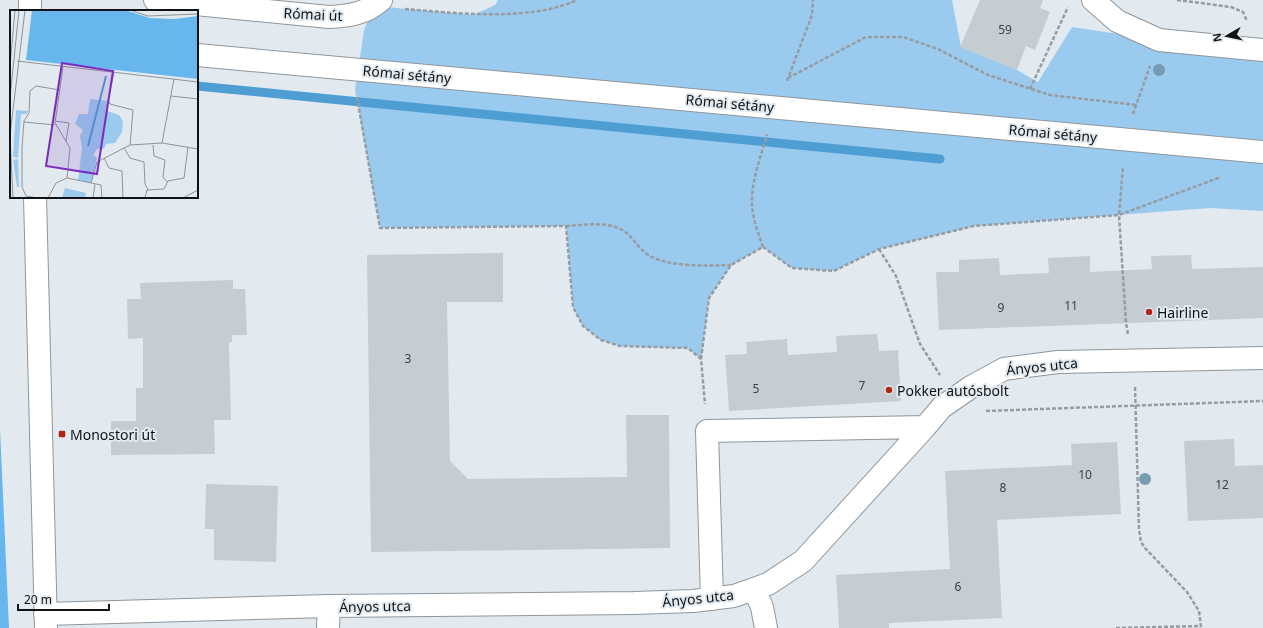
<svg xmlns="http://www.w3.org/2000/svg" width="1263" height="628" font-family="'Noto Sans',sans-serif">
  <rect width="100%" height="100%" fill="#e2eaf0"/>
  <!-- green -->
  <path fill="#9acbef" d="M 498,0 L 952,0 L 961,47 L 1017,70 L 1038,82 L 1072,27 L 1159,40 L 1263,50 L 1263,211 L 1210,208 L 974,226 L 879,249 L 834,271 L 792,268 L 763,247 L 731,265 L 709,298 L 701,359 L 688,348 L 620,346 L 601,340 L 583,326 L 573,307 L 566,226 L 380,228 L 355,90 L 364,30 L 374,6 L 473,15 L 495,5 Z"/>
  <!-- forest -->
  <path fill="#67b7ee" d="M 0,429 L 9,628 L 0,628 Z"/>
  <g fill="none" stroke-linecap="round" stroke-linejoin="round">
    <!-- stream -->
    <path stroke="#4e9ed4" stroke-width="9" d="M 197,86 L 940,159"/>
  </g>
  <!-- building -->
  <path fill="#c5ccd2" d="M 980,0 L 1043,0 L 1040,8 L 1050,12 L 1035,50 L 1026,46 L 1017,70 L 960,47 Z
    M 503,253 L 503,302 L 447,302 L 450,461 L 468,479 L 627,477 L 626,415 L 669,415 L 670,548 L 371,552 L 367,255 Z
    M 1191,255 L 1192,269 L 1263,267 L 1263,318 L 939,330 L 936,272 L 959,272 L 959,260 L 999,258 L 1000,275 L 1049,273 L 1048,258 L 1090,256 L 1090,272 L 1152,269 L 1151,256 Z
    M 233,280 L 233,289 L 245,289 L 247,335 L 232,335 L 232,342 L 229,343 L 231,420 L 214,420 L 215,454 L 111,455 L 111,421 L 136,421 L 136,388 L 143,388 L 143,338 L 128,339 L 127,299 L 141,299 L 140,283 Z
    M 877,334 L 879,351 L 898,350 L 901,401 L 729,411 L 725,355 L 747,354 L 746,342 L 787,339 L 788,355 L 837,352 L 836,336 Z
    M 1234,439 L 1235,466 L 1263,465 L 1263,518 L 1188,521 L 1184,441 Z
    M 1117,442 L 1121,514 L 997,520 L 1002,618 L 889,623 L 889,628 L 839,628 L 836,575 L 950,569 L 945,471 L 1072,465 L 1071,444 Z
    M 206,484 L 278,486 L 276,562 L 214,560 L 214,529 L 205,529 Z"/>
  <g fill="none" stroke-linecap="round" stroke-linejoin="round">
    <defs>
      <path id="pedestrian" d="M 197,55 L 1263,152"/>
      <path id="minor" d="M 30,0 L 30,11
        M 155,0 L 329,17 C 348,16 366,14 381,0
        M 1093,0 L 1117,21 L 1159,40 L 1263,50
        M 35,197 L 46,628
        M 754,589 L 762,607 L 766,628
        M 712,599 L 707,431 L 925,427
        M 45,614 L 329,606 L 634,603 L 693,601 L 734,596 L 768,584 L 803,561 L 925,427 L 942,407 L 971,387 L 1004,369 L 1058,362 L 1263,358
        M 328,628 L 329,606"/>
    </defs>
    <!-- pedestrian casing -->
    <use href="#pedestrian" stroke="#8e969b" stroke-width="24"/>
    <!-- minor casing -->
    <use href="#minor" stroke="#8e969b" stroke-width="24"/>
    <!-- path -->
    <path stroke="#969ca1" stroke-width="2.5" stroke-dasharray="4 2" stroke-linecap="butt" d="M 1177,0 L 1231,7 L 1243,12 L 1247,21
      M 405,9 C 455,13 530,22 577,0
      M 788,78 L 866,37 L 903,37 L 938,49 L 988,75 L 1050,95 L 1136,105
      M 787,81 L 812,15 L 813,0
      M 1030,89 L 1068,7
      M 357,97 L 380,228 L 566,226 L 573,307 L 583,326 L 601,340 L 620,346 L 688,348 L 701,359 L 705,404
      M 1133,114 L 1150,66
      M 566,226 C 586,225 612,220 628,234 C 635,241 642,252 650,256 C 670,267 708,266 731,265
      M 763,247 L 792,268 L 834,271 L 879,249 L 974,226 L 1119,215 L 1123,166
      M 879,249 L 896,276 L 920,344 L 940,375
      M 1128,334 L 1126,323 L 1119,215 L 1221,177
      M 701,359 L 709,298 L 731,265 L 763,247 C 758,232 751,215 752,199 C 752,180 762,152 767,134
      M 1135,387 L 1139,530 L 1141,542 L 1145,548 L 1187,592 L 1199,611 L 1201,628
      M 986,411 L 1263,401
      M 1116,628 L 1200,626"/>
    <!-- pedestrian -->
    <use href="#pedestrian" stroke="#fff" stroke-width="22"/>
    <!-- minor -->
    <use href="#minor" stroke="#fff" stroke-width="22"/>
  </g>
  <!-- trees -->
  <g fill="#779bb2">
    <circle cx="1159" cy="70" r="6"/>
    <circle cx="1145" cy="479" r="6"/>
  </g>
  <!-- markers -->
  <g fill="#b32512" stroke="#e2eaf0" stroke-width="1.5">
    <circle cx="1149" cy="312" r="4"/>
    <circle cx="889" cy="390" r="4"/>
    <rect x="58" y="430" width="8" height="8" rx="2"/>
  </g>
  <g text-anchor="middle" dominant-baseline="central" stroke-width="4" stroke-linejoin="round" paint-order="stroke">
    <!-- number labels -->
    <g font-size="12" fill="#3d4144">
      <text x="1005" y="29">59</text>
      <text x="1071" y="305">11</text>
      <text x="1001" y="307">9</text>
      <text x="408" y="358">3</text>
      <text x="862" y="385">7</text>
      <text x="756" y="388">5</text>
      <text x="1085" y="474">10</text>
      <text x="1222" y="484">12</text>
      <text x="1003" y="487">8</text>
      <text x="958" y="586">6</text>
    </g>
    <!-- street labels -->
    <g font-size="14" fill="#101315" stroke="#e2eaf0">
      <text transform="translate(313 14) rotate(3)">Római út</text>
      <text transform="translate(407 74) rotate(5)">Római sétány</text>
      <text transform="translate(730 103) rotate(5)">Római sétány</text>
      <text transform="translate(1053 133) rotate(5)">Római sétány</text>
      <text transform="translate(1042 366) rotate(-6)">Ányos utca</text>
      <text transform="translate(698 598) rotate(-6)">Ányos utca</text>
      <text transform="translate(375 606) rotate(-1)">Ányos utca</text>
    </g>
    <!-- poi labels -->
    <g font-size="14" fill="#101315" stroke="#e2eaf0" text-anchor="start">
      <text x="1157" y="312">Hairline</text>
      <text x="897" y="390">Pokker autósbolt</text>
      <text x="70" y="434">Monostori út</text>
    </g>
  </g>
  <!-- overview -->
  <g transform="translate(10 10)">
    <rect width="188" height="188" fill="#e2eaf0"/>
    <path d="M 80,89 L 98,91 L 97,101 L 109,105 L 113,111 L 112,122 L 105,133 L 96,134 L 94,139 L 87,139 L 83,145 L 87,148 L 81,173 L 68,170 L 72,138 L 70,126 L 73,120 L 65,114 L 69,104 L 78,104 ZM 6,100 L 18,101 L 17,104 L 11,104 L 8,148 L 3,147 ZM 8,149 L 9,177 L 7,177 L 3,150 ZM 55,178 L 76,183 L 75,188 L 52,188 Z" fill="#9acbef"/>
    <path d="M 22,0 L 115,0 L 140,8 L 164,9 L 188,6 L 188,69 L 16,50 Z" fill="#67b7ee"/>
    <path fill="none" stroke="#4e9ed4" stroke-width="2" d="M 78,136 L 96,66"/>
    <path fill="none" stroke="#8e9498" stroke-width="1" d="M 120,0 L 138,6 L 188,4M 7,51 L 188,72M 0,56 L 5,0M 53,57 L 45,113 L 60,138 L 57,168M 104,63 L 98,90 L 100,94 L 123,100 L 120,135M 161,86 L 188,89M 0,88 L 9,0M 45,111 L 59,113 L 56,131M 14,112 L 45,115M 152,133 L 164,69M 143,135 L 144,146 L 155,150 L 153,167 L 157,172M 114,138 L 120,148 L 134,152 L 135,174 L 138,180M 94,148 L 99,158 L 112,161 L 113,188M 81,173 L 87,152 L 120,135 L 152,133 L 188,139M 3,188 L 0,125 L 15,0M 28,188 L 16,186 L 12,177 L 12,137 L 14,111 L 19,103 L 20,81 L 26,76 L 50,80M 38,188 L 46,173 L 57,168 L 91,175 L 92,188M 83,188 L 85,174M 135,188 L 137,180 L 154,179 L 158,171 L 174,168 L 178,137M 173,188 L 188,180"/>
    <path fill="#7b2cbf" fill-opacity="0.15" stroke="#7b2cbf" stroke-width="2" d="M 52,53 L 103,61 L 87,164 L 36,156 Z"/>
    <rect width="188" height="188" fill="none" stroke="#101315" stroke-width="2"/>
  </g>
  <!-- north arrow -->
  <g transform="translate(1227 36) rotate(261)" stroke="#e2eaf0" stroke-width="3" paint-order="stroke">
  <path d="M0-3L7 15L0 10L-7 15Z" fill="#101315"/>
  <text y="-6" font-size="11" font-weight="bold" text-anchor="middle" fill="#101315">N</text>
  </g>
  <!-- scale -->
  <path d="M18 604v6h91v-6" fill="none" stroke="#101315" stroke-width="2"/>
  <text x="24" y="604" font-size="12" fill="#101315" stroke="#e2eaf0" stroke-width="3" paint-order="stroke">20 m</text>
</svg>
